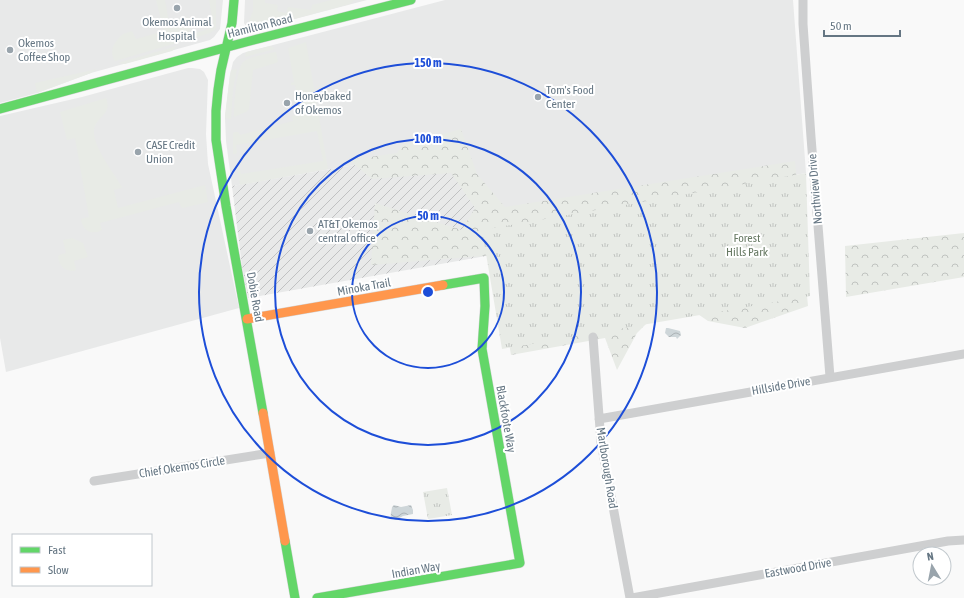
<svg xmlns="http://www.w3.org/2000/svg" width="964" height="598" font-family="'Asap Condensed',sans-serif">
  <defs>
    <pattern id="industrial-furrows" width="10" height="10" patternUnits="userSpaceOnUse"><rect width="10" height="10" fill="#e8e9e9"/><path d="M-1 1l2-2M0 10L10 0M9 11l2-2" fill="none" stroke="#c0c1c2"/></pattern>
    <pattern id="forest-crowns" width="20" height="18" patternUnits="userSpaceOnUse"><rect width="20" height="18" fill="#e8ebe6"/><path d="M2 6a3 3 0 1 1 6 0M12 15a3 3 0 1 1 6 0" fill="none" stroke="#c0c3c0"/></pattern>
    <pattern id="park-tufts" width="24" height="20" patternUnits="userSpaceOnUse"><rect width="24" height="20" fill="#e8ebe6"/><path d="M3 7l-1-3M5 7V3M7 7l1-3M15 17l-1-3M17 17v-4M19 17l1-3" fill="none" stroke="#c0c3c0"/></pattern>
    <pattern id="water-waves" width="16" height="10" patternUnits="userSpaceOnUse"><rect width="16" height="10" fill="#ced6d9"/><path d="M0 5q4-4 8 0t8 0" fill="none" stroke="#abb2b5"/></pattern>
  </defs>
  <rect width="100%" height="100%" fill="#f9f9f9"/>
  <!-- built -->
  <path fill="#e8e9e9" d="M 0,0 L 223,0 L 220,29 L 214,37 L 210,40 L 91,73 L 37,93 L 0,103 Z
    M 245,0 L 367,0 L 253,30 L 247,28 L 244,23 Z
    M 445,0 L 793,0 L 806,173 L 482,230 L 466,146 L 232,186 L 226,141 L 225,118 L 230,75 L 233,62 L 237,57 L 243,53 Z
    M 188,68 L 192,68 L 200,69 L 204,72 L 208,80 L 206,134 L 208,164 L 239,308 L 6,372 L 0,338 L 0,116 L 82,97 Z"/>
  <!-- industrial -->
  <path fill="url(#industrial-furrows)" d="M 467,146 L 486,256 L 248,298 L 242,266 L 232,186 Z"/>
  <!-- green -->
  <path fill="#e8ebe6" d="M 156,0 L 165,0 L 169,21 L 188,17 L 192,24 L 192,28 L 180,42 L 115,61 C 108,51 115,41 123,34 L 132,31 L 136,39 L 164,31 Z
    M 209,0 L 216,0 L 216,29 L 210,33 L 190,39 L 196,33 L 214,27 Z
    M 253,0 L 265,0 L 265,3 L 278,5 L 277,11 L 286,13 L 288,7 L 311,10 L 312,5 L 331,0 L 354,0 L 350,4 L 253,30 L 249,21 L 253,11 Z
    M 306,42 L 328,169 L 240,185 L 237,167 L 239,167 L 241,174 L 323,161 L 317,131 L 236,145 L 237,152 L 236,154 L 233,154 L 233,133 L 235,132 L 238,132 L 240,135 L 293,121 L 292,116 L 300,114 L 295,85 L 291,85 L 291,83 L 294,82 L 288,48 Z
    M 177,46 L 172,51 L 125,64 L 118,63 Z
    M 271,46 L 275,49 L 245,57 L 246,52 Z
    M 276,52 L 278,61 L 276,63 L 253,70 L 249,109 L 246,112 L 234,117 C 234,106 236,70 243,62 C 248,57 269,53 276,52 Z
    M 97,69 L 91,73 L 37,93 L 35,83 Z
    M 237,69 L 233,89 L 231,119 L 225,118 L 225,115 L 230,75 L 231,70 Z
    M 106,98 C 113,115 95,116 94,131 C 93,147 114,173 122,187 L 121,188 L 114,190 L 118,208 L 205,185 L 208,202 L 183,208 L 181,207 L 179,202 L 100,223 L 102,230 C 92,236 82,230 81,219 L 89,217 L 75,138 L 67,140 L 60,112 Z
    M 72,238 L 83,243 L 88,257 L 74,261 L 76,269 L 75,271 C 64,271 60,267 58,257 L 59,255 L 66,253 L 63,240 Z"/>
  <!-- forest -->
  <path fill="url(#forest-crowns)" d="M 461,129 L 477,174 L 505,207 L 795,161 L 808,306 L 745,328 L 708,321 L 673,297 L 637,333 L 617,370 L 605,338 L 511,355 L 494,255 L 371,265 L 375,203 L 462,230 L 475,208 L 451,173 L 372,179 L 349,160 L 397,153 L 402,145 Z
    M 964,233 L 964,277 L 846,297 L 845,246 Z"/>
  <!-- park -->
  <path fill="url(#park-tufts)" d="M 806,173 L 810,296 L 502,349 L 482,230 Z
    M 447,488 L 452,515 L 428,519 L 423,492 Z"/>
  <!-- water -->
  <path fill="url(#water-waves)" d="M 666,328 L 668,328 L 680,331 L 681,335 L 677,339 L 676,337 L 669,337 L 665,333 Z
    M 394,505 L 401,507 L 411,505 L 413,510 L 413,514 L 403,516 L 396,520 L 391,518 C 390,515 392,509 392,507 Z"/>
  <g fill="none" stroke-linecap="round" stroke-linejoin="round">
    <defs>
      <path id="fast" d="M 234,0 L 232,23 L 221,70 L 218,90 L 216,111 L 216,140 L 226,206 L 263,413
        M 0,109 L 246,42 L 411,0
        M 285,541 L 295,598
        M 317,598 L 520,563 L 482,349 L 485,306 L 484,278 L 443,285"/>
      <path id="slow" d="M 247,319 L 443,285
        M 263,413 L 285,541"/>
    </defs>
    <!-- fast casing -->
    <use href="#fast" stroke="#d5d6d7" stroke-width="10"/>
    <!-- slow casing -->
    <use href="#slow" stroke="#d5d6d7" stroke-width="10"/>
    <!-- street -->
    <path stroke="#cecfd0" stroke-width="9" d="M 803,0 L 803,24 L 811,137 L 830,377
      M 593,337 L 601,442 L 630,598
      M 599,419 L 964,354
      M 94,481 L 270,453
      M 632,598 L 948,541 L 964,540"/>
    <!-- fast -->
    <use href="#fast" stroke="#63d668" stroke-width="9"/>
    <!-- slow -->
    <use href="#slow" stroke="#ff974d" stroke-width="9"/>
  </g>
  <!-- distance rings -->
  <g fill="none" stroke="#1d4ed8" stroke-width="2">
    <circle cx="428" cy="292" r="76"/>
    <circle cx="428" cy="292" r="153"/>
    <circle cx="428" cy="292" r="229"/>
  </g>
  <!-- markers -->
  <g fill="#99a4ac" stroke="#fff" stroke-width="1.5">
    <circle cx="177" cy="8" r="4"/>
    <circle cx="10" cy="50" r="4"/>
    <circle cx="538" cy="97" r="4"/>
    <circle cx="287" cy="103" r="4"/>
    <circle cx="138" cy="152" r="4"/>
    <circle cx="310" cy="231" r="4"/>
  </g>
  <g text-anchor="middle" dominant-baseline="central" stroke-width="4" stroke-linejoin="round" paint-order="stroke">
    <!-- poi labels -->
    <g font-size="12" fill="#657683" stroke="#fff" text-anchor="start">
      <text x="177" y="22" text-anchor="middle">Okemos Animal<tspan x="177" dy="14">Hospital</tspan></text>
      <text x="18" y="43">Okemos<tspan x="18" dy="14">Coffee Shop</tspan></text>
      <text x="546" y="90">Tom's Food<tspan x="546" dy="14">Center</tspan></text>
      <text x="295" y="96">Honeybaked<tspan x="295" dy="14">of Okemos</tspan></text>
      <text x="146" y="145">CASE Credit<tspan x="146" dy="14">Union</tspan></text>
      <text x="318" y="224">AT&amp;T Okemos<tspan x="318" dy="14">central office</tspan></text>
    </g>
    <!-- street labels -->
    <g font-size="12" fill="#657683" stroke="#fff">
      <text transform="translate(260 26) rotate(-14)">Hamilton Road</text>
      <text transform="translate(815 189) rotate(-95)">Northview Drive</text>
      <text transform="translate(364 287) rotate(-10)">Minoka Trail</text>
      <text transform="translate(255 297) rotate(80)">Dobie Road</text>
      <text transform="translate(781 386) rotate(-10)">Hillside Drive</text>
      <text transform="translate(506 419) rotate(80)">Blackfoote Way</text>
      <text transform="translate(182 467) rotate(-9)">Chief Okemos Circle</text>
      <text transform="translate(607 468) rotate(81)">Marlborough Road</text>
      <text transform="translate(798 568) rotate(-10)">Eastwood Drive</text>
      <text transform="translate(416 570) rotate(-10)">Indian Way</text>
    </g>
    <!-- park labels -->
    <g font-size="12" fill="#687a64" stroke="#fff">
      <text x="747" y="238">Forest<tspan x="747" dy="14">Hills Park</tspan></text>
    </g>
  </g>
  <circle cx="428" cy="292" r="6" fill="#1d4ed8" stroke="#fff" stroke-width="2"/>
  <g font-size="12" text-anchor="middle" font-weight="bold" fill="#1d4ed8" stroke="#fff" stroke-width="4" stroke-linejoin="round" paint-order="stroke">
    <text x="428" y="67">150 m</text>
    <text x="428" y="143">100 m</text>
    <text x="428" y="220">50 m</text>
  </g>
  <!-- legend -->
  <rect x="12" y="534" width="140" height="52" fill="#ffffff" stroke="#c1c8cd"/>
  <rect x="20" y="547" width="20" height="6" fill="#63d668" stroke="#c1c8cd"/>
  <text x="48" y="554" font-size="12" fill="#657683">Fast</text>
  <rect x="20" y="567" width="20" height="6" fill="#ff974d" stroke="#c1c8cd"/>
  <text x="48" y="574" font-size="12" fill="#657683">Slow</text>
  <!-- north arrow -->
  <g transform="translate(932 566) rotate(350)"><circle r="19" fill="#ffffff" stroke="#c1c8cd"/>
  <path d="M0-3L7 15L0 10L-7 15Z" fill="#99a4ac"/>
  <text y="-6" font-size="11" font-weight="bold" text-anchor="middle" fill="#657683">N</text>
  </g>
  <!-- scale -->
  <path d="M824 30v6h76v-6" fill="none" stroke="#657683" stroke-width="2"/>
  <text x="830" y="30" font-size="12" fill="#657683" stroke="#ffffff" stroke-width="3" paint-order="stroke">50 m</text>
</svg>
